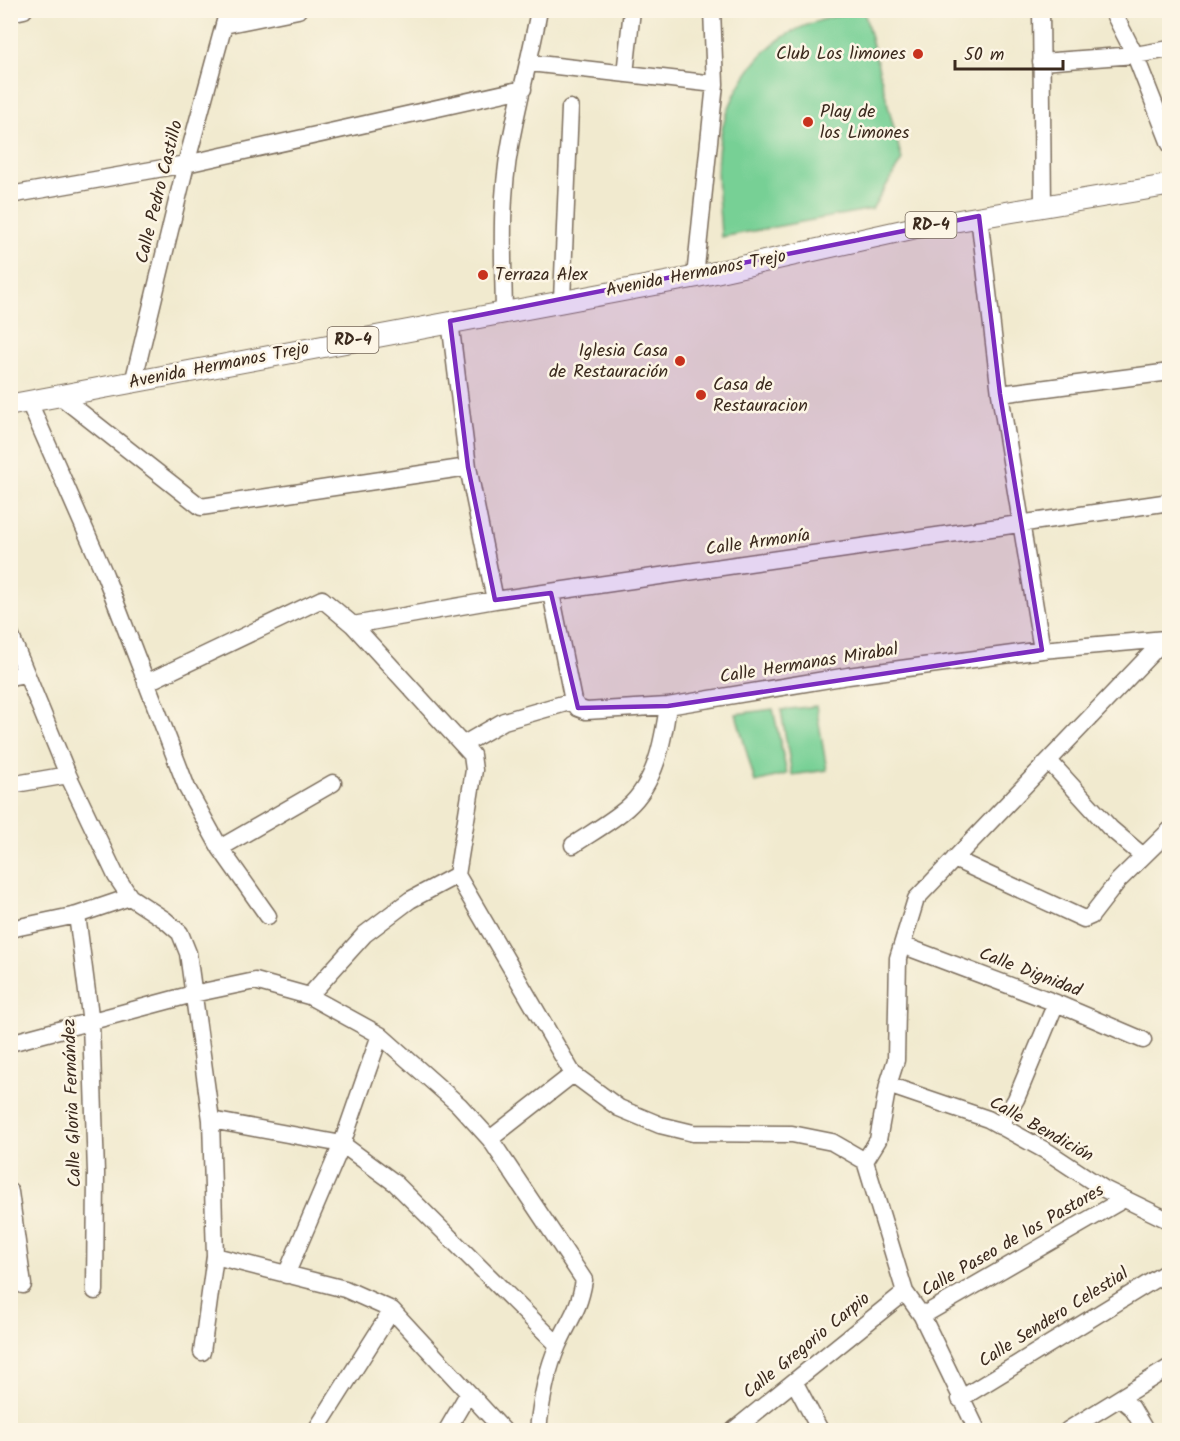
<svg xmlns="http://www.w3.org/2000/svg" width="1180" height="1441" font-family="Kalam,sans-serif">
  <rect width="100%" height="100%" fill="#fcf5e5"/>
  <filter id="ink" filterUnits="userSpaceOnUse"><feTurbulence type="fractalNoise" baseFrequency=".0167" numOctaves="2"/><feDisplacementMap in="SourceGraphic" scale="12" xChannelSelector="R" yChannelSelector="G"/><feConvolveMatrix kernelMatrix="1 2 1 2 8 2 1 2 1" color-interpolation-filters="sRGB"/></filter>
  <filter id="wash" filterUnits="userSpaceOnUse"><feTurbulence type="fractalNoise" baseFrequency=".008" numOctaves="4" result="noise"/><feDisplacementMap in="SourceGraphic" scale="24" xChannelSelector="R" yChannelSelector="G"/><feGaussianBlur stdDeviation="1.35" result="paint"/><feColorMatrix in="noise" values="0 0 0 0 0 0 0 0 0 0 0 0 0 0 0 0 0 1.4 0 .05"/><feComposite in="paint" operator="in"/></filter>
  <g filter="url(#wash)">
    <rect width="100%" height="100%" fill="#f1eacf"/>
    <!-- green -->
    <path fill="#77d095" stroke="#597d5a" stroke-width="1.5" d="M 856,11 L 864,11 L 902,160 L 872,209 L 721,237 C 720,210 715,181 718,154 C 721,112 747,60 783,37 C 805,23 832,17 856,11 Z
      M 816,706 L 827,770 L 792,775 L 781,710 Z
      M 773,709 L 787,774 L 755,782 L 736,714 Z"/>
  </g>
  <g filter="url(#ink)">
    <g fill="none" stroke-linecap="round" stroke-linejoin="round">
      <defs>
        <path id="minor" d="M 1041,10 L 1043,206
          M 1112,10 L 1135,55 L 1170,144
          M 10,13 L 24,10
          M 224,25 L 298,10
          M 1041,62 L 1135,55 L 1170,49
          M 530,63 L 715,84
          M 625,74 L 632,10
          M 10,195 L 186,164 L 523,89
          M 979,216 L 1000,394 L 1042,650
          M 695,277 L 715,84 L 712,10
          M 562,300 L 570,108
          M 504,311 C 503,256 500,200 510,146 C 518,100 531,56 539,10
          M 450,321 L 468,467 L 495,600
          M 133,383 L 186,164 L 228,10
          M 1000,394 L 1170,372
          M 60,396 L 201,507 L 468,467
          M 29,402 L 105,575 L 187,788 L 220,848 L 268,916
          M 551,593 L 573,701 L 578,708 L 586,711 L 668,706 L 848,676 L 1042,650 L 1165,639
          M 353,625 L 495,600 L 1170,502
          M 10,634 L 68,775 L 116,876 L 130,897 L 165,920 L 180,933 L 188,953 L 211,1120 L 215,1256 L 202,1352
          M 10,677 L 25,674
          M 146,683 L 322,599 L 353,625 L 472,755 L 474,770 L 457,875 L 573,1074 L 619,1108 L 660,1125 L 693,1133 L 792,1134 L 832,1142 L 865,1161 L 905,1292 L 922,1316 L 977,1430
          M 464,744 L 504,721 L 573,701
          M 1049,761 L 1110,828 L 1143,856
          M 10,785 L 68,775
          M 573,845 C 591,833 611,822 627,808 C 656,783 663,741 668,706
          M 220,848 L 333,783
          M 954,859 L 1084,919 L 1091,916 L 1118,881 L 1170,830
          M 77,915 L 91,1023 L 96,1173 L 95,1291
          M 10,929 L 77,915 L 130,897
          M 902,945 L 1056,1003 L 1143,1040
          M 309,996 L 365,934 L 410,900 L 457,875
          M 10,1043 L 193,994 L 255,981 L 309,996 L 380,1035 L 459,1105 L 490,1139 L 584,1280 C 579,1311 570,1318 558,1345 C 546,1372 541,1401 538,1430
          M 888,1085 L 988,1119 L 1048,1152 L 1104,1189 L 1170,1221
          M 211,1120 L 342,1144 L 395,1183 L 558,1345
          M 1000,1126 L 1016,1099 L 1056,1003
          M 490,1139 L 573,1074
          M 865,1161 L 878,1140 L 888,1085 L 896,1060 L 898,958 L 916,899 L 1168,636
          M 10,1192 L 23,1285
          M 215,1256 L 345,1289 L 392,1310 L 503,1430
          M 286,1275 L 342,1144 L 380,1035
          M 922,1316 L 1124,1199
          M 795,1383 L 820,1430
          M 1120,1398 L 1132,1408 L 1145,1430
          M 960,1399 L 1170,1270
          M 316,1430 L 392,1310
          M 447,1430 L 468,1394
          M 734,1430 L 905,1292
          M 1068,1430 L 1170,1367"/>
        <path id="major" d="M 10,405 L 695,277 L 914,228 L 1170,185"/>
      </defs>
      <!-- minor casing -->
      <use href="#minor" stroke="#7b6d5c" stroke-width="19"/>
      <!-- major casing -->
      <use href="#major" stroke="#7b6d5c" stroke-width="23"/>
      <!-- minor -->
      <use href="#minor" stroke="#fff" stroke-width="16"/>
      <!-- major -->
      <use href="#major" stroke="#fff" stroke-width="21"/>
    </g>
  </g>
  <!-- marked area -->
  <path fill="#7b2cbf" fill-opacity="0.2" stroke="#7b2cbf" stroke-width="4.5" stroke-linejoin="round" d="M 979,216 L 1000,394 L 1042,650 L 668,706 L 578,708 L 551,593 L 495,600 L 468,467 L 450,321 Z"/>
  <!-- markers -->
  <g fill="#c8321e" stroke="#fcf5e5" stroke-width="2">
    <circle cx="918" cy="54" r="6"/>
    <circle cx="808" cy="122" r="6"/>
    <circle cx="483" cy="275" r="6"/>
    <circle cx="680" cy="361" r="6"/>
    <circle cx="701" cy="395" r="6"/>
  </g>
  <g text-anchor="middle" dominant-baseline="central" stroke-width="5" stroke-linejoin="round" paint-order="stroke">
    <!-- shield labels -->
    <g fill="#fcf5e5" stroke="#75675a" stroke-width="1.5">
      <rect x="905.5" y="212" width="51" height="26" rx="4.5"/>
      <rect x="327.5" y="327" width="51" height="26" rx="4.5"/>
    </g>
    <g font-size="16" font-weight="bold" fill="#3b2a1e">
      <text x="931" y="225">RD-4</text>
      <text x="353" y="340">RD-4</text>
    </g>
    <!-- poi labels -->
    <g font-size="18" fill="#3b2a1e" stroke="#fcf5e5" text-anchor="start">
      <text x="906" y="54" text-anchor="end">Club Los limones</text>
      <text x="820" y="112">Play de<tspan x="820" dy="21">los Limones</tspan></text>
      <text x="495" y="275">Terraza Alex</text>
      <text x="668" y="351" text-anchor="end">Iglesia Casa<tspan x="668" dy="21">de Restauración</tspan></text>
      <text x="713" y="385">Casa de<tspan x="713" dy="21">Restauracion</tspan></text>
    </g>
    <!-- street labels -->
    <g font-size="18" fill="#3b2a1e" stroke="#fcf5e5">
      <text transform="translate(160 192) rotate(-76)">Calle Pedro Castillo</text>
      <text transform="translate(696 274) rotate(-11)">Avenida Hermanos Trejo</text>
      <text transform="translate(219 366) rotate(-11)">Avenida Hermanos Trejo</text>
      <text transform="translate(758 543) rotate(-8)">Calle Armonía</text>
      <text transform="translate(809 664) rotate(-9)">Calle Hermanas Mirabal</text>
      <text transform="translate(1030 973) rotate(21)">Calle Dignidad</text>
      <text transform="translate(73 1103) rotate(-92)">Calle Gloria Fernández</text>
      <text transform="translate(1041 1130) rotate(29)">Calle Bendición</text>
      <text transform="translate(1013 1241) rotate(-30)">Calle Paseo de los Pastores</text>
      <text transform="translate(1054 1318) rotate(-32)">Calle Sendero Celestial</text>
      <text transform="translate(807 1346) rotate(-39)">Calle Gregorio Carpio</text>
    </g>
  </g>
  <!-- margin -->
  <rect width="1180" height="1441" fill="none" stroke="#fcf5e5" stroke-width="36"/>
  <!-- scale -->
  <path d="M955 60v9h108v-9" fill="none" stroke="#3b2a1e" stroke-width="3"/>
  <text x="964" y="60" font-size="18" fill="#3b2a1e" stroke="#fcf5e5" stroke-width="4.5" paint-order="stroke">50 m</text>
</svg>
